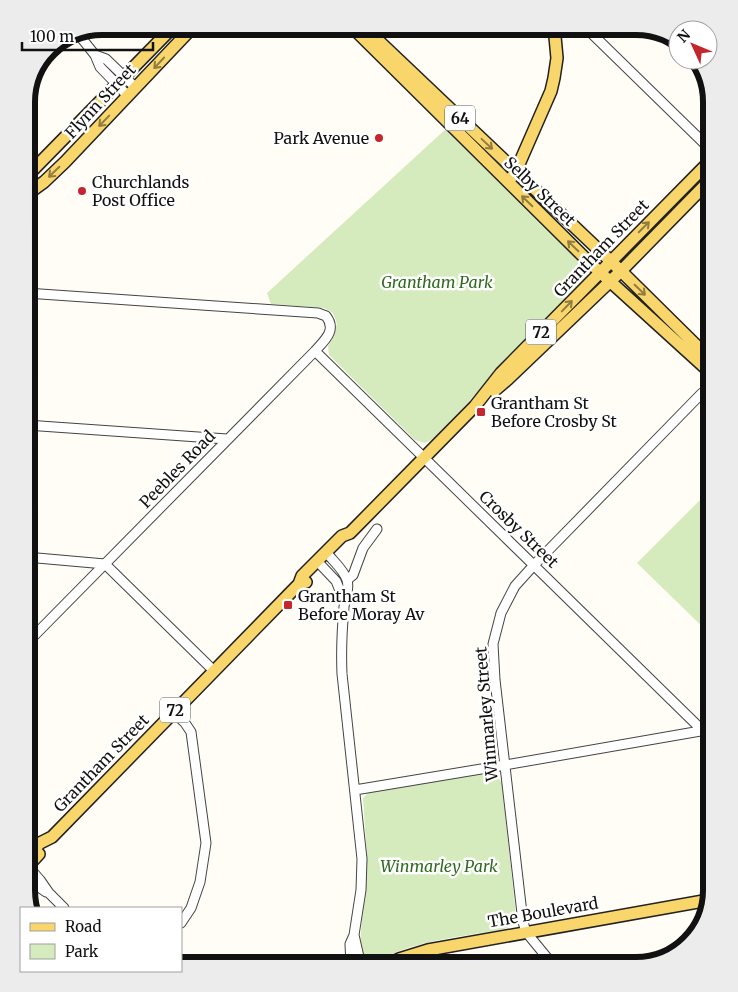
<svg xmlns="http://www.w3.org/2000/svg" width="738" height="992" font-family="Merriweather,serif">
  <rect width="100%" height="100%" fill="#fffdf5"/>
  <!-- green -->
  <path fill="#d5ebbd" d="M 448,127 L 543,222 L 584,267 L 588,276 L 585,280 L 432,440 L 425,443 L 415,440 L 329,355 L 328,346 L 337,324 L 333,313 L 324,308 L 271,304 L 267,293 Z
    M 712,488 L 712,636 L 637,563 Z
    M 488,772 C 496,774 499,777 502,784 L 516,915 C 514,922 511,925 505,929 C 470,935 433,939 399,951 C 390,954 377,965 367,960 C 361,958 361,949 360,944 L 367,858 L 363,798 L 368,793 Z"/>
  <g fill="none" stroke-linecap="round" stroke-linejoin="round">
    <defs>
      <path id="minor" d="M 584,26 L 712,151
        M 79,35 L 95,55 L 100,67 L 128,96
        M 95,55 L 106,59 L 136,88
        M 315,351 L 702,730
        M 26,425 L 227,439
        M 326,552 C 333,561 344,570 347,580 C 350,590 345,597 344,607 C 342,629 341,651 342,674 L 362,859 L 361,890 L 354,935 L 350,944 L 351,966
        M 26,557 L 105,564 L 214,671
        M 317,561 L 336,581 L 345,603
        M 347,580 L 353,575 L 363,548 L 377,529
        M 26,644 L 315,351 C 325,340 337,330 326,316 L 318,313 L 26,293
        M 173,712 L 185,723 L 191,732 L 206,843 L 200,882 L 191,908 L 181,923
        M 355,790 L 505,765 L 712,729
        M 26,864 L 40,880 L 49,893 L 64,908
        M 26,878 L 46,892
        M 354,935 L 359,957 L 364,966
        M 554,966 L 526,932 L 523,922 L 495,680 L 493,644 L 501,613 L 515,586 L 534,565 L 702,393"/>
      <path id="major" d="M 351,26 L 591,264 L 712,374
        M 363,26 L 621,271 L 712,361
        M 26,177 L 174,26
        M 512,177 L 516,171 L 551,91 L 554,78 L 557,58 L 554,26
        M 26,195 L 44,182 L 65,162 L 194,26
        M 494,391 L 508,379 L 621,271 L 712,178
        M 299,584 L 302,576 L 342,536 L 350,533 L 475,406 L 501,373 L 712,159
        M 26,857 L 40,843 L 52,837 L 299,584 L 306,582
        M 26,868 L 39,854
        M 385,966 L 399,959 L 428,950 L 709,900"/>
    </defs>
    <!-- minor casing -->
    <use href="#minor" stroke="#444" stroke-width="11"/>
    <!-- major casing -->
    <use href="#major" stroke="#222" stroke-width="14"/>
    <!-- minor -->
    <use href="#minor" stroke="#fff" stroke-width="9"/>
    <!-- major -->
    <use href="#major" stroke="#f9d66b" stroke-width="11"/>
  </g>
  <!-- one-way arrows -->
  <defs><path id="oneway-shaft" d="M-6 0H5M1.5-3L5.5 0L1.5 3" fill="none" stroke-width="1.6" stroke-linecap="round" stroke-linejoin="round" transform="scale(1.25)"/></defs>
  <g stroke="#917d42">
    <use href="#oneway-shaft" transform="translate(159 63) rotate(133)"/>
    <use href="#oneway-shaft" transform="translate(104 121) rotate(134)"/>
    <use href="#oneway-shaft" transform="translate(487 144) rotate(43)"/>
    <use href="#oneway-shaft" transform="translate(54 172) rotate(136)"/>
    <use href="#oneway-shaft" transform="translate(527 201) rotate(-136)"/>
    <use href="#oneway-shaft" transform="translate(644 227) rotate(-45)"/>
    <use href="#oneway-shaft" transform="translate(573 246) rotate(-136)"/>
    <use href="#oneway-shaft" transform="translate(640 290) rotate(44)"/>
    <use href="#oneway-shaft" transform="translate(567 306) rotate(-46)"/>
  </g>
  <!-- markers -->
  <g fill="#c4262e" stroke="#fff" stroke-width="2">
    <circle cx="379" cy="138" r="5"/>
    <circle cx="82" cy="191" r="5"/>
    <rect x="476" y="407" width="10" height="10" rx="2.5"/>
    <rect x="283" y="600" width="10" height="10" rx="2.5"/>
  </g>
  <g text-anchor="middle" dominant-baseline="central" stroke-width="5" stroke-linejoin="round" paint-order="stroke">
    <!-- shield labels -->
    <g fill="#fff" stroke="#585858" stroke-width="1">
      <rect x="445" y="105.5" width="30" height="25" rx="4"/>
      <rect x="526" y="319.5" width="30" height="25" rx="4"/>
      <rect x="160" y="697.5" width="30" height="25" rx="4"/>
    </g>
    <g font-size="15" font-weight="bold" fill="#111">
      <text x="460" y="118">64</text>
      <text x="541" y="332">72</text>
      <text x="175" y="710">72</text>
    </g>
    <!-- street labels -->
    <g font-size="16" fill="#111" stroke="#fff">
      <text transform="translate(100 101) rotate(-47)">Flynn Street</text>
      <text transform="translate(540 191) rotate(44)">Selby Street</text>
      <text transform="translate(601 248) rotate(-46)">Grantham Street</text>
      <text transform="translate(177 469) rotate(-46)">Peebles Road</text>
      <text transform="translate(519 529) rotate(44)">Crosby Street</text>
      <text transform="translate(486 714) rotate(-95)">Winmarley Street</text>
      <text transform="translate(101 763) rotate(-46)">Grantham Street</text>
      <text transform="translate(543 912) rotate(-10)">The Boulevard</text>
    </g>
    <!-- poi labels -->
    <g font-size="16" fill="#111" stroke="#fff" text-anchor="start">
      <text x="369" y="138" text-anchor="end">Park Avenue</text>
      <text x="92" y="182">Churchlands<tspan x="92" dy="18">Post Office</tspan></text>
      <text x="491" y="403">Grantham St<tspan x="491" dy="18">Before Crosby St</tspan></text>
      <text x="298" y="596">Grantham St<tspan x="298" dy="18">Before Moray Av</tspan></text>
    </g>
    <!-- park labels -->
    <g font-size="16" font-style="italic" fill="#2f6b1f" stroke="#fff">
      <text x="437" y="282">Grantham Park</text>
      <text x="439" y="866">Winmarley Park</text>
    </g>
  </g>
  <!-- crop -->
  <path d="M0 0H738V992H0ZM102 35H636A67 67 0 0 1 703 102V890A67 67 0 0 1 636 957H102A67 67 0 0 1 35 890V102A67 67 0 0 1 102 35Z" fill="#ececec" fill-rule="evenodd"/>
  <path fill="none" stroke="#111" stroke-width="6" d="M102 35H636A67 67 0 0 1 703 102V890A67 67 0 0 1 636 957H102A67 67 0 0 1 35 890V102A67 67 0 0 1 102 35Z"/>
  <!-- legend -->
  <rect x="20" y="907" width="162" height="65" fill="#ffffff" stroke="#a0a0a0"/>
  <rect x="30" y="923" width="25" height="8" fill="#f9d66b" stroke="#a0a0a0"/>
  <text x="65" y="932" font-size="15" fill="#111111">Road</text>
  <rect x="30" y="944" width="25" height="15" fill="#d5ebbd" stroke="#a0a0a0"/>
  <text x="65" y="957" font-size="15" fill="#111111">Park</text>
  <!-- north arrow -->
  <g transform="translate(693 45) rotate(314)"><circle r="24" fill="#ffffff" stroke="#a0a0a0"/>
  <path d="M0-4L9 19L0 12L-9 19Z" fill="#c4262e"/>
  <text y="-8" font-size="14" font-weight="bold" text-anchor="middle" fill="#111111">N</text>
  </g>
  <!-- scale -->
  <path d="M22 42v8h131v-8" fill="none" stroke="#111111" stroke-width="2.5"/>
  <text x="30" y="42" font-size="15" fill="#111111" stroke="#ffffff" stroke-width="4" paint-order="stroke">100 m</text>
</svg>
